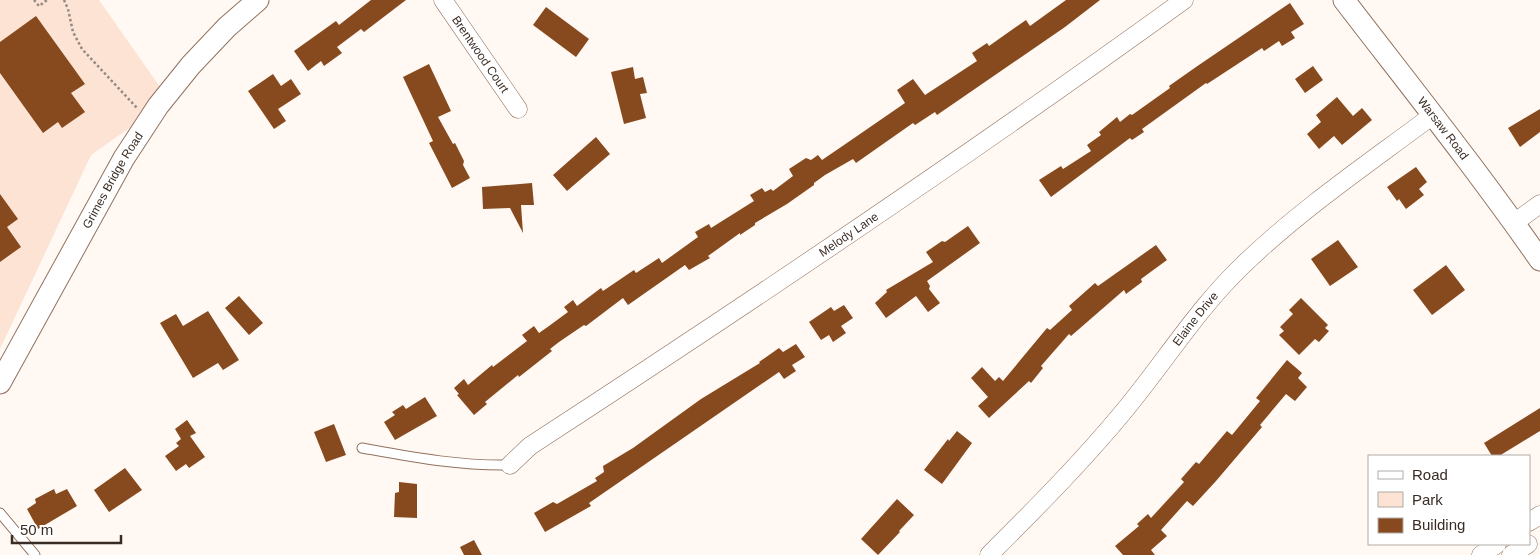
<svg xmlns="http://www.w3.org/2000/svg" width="1540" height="555" font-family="Helvetica,sans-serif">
  <rect width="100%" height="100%" fill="#fff8f3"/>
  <!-- green -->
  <path fill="#fce3d3" d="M 0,0 L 99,0 L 169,100 L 91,155 L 0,349 Z"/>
  <!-- building -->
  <path fill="#874a1e" d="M 371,0 L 406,0 L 364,32 L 361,29 L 337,47 L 342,53 L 324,66 L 321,61 L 308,71 L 294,51 L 336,21 L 339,25 Z
    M 1066,0 L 1100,0 L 1065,27 L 937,115 L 935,112 L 915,125 L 913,123 L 856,163 L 853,159 L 825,175 L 814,183 L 814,185 L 787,204 L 755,223 L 755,225 L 740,235 L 740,233 L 708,256 L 710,258 L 689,270 L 685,265 L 628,305 L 623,298 L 586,326 L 584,325 L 559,342 L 550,349 L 552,351 L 519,377 L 518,375 L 485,402 L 487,404 L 474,415 L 457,395 L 459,394 L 454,388 L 464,379 L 468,385 L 492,365 L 493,367 L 527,341 L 522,335 L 534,326 L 539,333 L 549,326 L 568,312 L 564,307 L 573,300 L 577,306 L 601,288 L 603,291 L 634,270 L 636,273 L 659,258 L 662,263 L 698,237 L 695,232 L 709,224 L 711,228 L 754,201 L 750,195 L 762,188 L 765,192 L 771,189 L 773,191 L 793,176 L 789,169 L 806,158 L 811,160 L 818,155 L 822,160 L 844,145 L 905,103 L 897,90 L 913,79 L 925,95 L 977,61 L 972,53 L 987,43 L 989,46 L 1026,20 L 1030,26 Z
    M 1290,3 L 1304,24 L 1291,32 L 1295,38 L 1282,46 L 1279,41 L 1264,51 L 1262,48 L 1207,84 L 1206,83 L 1142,129 L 1144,132 L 1132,140 L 1130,138 L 1051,197 L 1039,180 L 1061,166 L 1063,169 L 1091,151 L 1087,145 L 1101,135 L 1099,132 L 1117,117 L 1120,122 L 1130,114 L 1132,115 L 1170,88 L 1169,86 L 1196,67 Z
    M 546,7 L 589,39 L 576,57 L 533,25 Z
    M 36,16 L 85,84 L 71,93 L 85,112 L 62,128 L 58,122 L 43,133 L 0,73 L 0,42 Z
    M 429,64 L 451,111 L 438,117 L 453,144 L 455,143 L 464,161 L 463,165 L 470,178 L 452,188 L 429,143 L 433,141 L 403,77 Z
    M 1313,66 L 1323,80 L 1305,93 L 1295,79 Z
    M 633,67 L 635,79 L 643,77 L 647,93 L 640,94 L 646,118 L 624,124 L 611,72 Z
    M 273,74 L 281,86 L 291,79 L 301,94 L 278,109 L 286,121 L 274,129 L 248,91 Z
    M 1337,97 L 1353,116 L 1362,108 L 1372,120 L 1342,145 L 1334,136 L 1319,149 L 1307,134 L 1321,122 L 1316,115 Z
    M 1540,109 L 1540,132 L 1520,147 L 1508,128 Z
    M 596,137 L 610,154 L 567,191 L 553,175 Z
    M 1416,167 L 1427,182 L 1419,189 L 1424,195 L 1406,209 L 1399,199 L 1397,201 L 1387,187 Z
    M 532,183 L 534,205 L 521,205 L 523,233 L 510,208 L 483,209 L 482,187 Z
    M 0,194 L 18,219 L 7,227 L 21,247 L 0,262 Z
    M 968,226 L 980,243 L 927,281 L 930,286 L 929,289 L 940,303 L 928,312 L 916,296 L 886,318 L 875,303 L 887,292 L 886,290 L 933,262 L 926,252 L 942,241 L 945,242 Z
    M 1338,240 L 1358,267 L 1330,286 L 1311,259 Z
    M 1156,245 L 1167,260 L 1141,279 L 1142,282 L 1126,294 L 1124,290 L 1071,336 L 1069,334 L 1041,366 L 1043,368 L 1031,383 L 1029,381 L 989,418 L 978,406 L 988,397 L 971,378 L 982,367 L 995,381 L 999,377 L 1003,381 L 1047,328 L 1050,330 L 1072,310 L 1069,306 L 1095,283 L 1098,286 Z
    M 1446,265 L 1465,290 L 1432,315 L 1413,290 Z
    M 239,296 L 263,323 L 249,335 L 225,308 Z
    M 1301,298 L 1328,325 L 1325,328 L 1329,331 L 1319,342 L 1315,339 L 1299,355 L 1279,335 L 1284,331 L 1280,327 L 1293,314 L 1289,310 Z
    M 844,305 L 853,318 L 841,326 L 846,333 L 833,342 L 829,335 L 821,340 L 809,322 L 831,307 L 834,311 Z
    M 208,311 L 239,360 L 223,370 L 218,363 L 193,378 L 160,323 L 176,314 L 183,326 Z
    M 796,344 L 805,357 L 792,365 L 796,371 L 784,379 L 779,372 L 589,503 L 591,506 L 545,532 L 534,513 L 553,502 L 557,504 L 597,481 L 595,478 L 604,472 L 603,466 L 633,448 L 701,399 L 760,363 L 759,362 L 779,348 L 783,352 Z
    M 1287,360 L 1302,373 L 1298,378 L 1307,387 L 1295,401 L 1286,394 L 1260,425 L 1262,427 L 1216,481 L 1193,506 L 1187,501 L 1161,530 L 1167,536 L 1151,550 L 1155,555 L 1123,555 L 1115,546 L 1139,526 L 1137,524 L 1148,514 L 1151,518 L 1184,482 L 1181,479 L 1196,462 L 1199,464 L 1227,431 L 1232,435 L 1260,401 L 1256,398 Z
    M 425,397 L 437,416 L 395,440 L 384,422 L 395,415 L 392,412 L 403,405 L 406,409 Z
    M 1540,408 L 1540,431 L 1499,456 L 1492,456 L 1484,443 Z
    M 187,420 L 196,433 L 190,436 L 205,457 L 189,468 L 186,464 L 176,471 L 165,456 L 179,446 L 176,443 L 181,439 L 175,429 Z
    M 334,424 L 346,455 L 326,462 L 314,432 Z
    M 957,431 L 972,443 L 942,484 L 924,470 L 948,439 L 949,441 Z
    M 125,468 L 142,490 L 109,512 L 94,490 Z
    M 399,482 L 417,484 L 417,518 L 394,517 L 395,493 L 399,492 Z
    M 54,489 L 56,494 L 67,489 L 77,506 L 38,529 L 27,509 L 36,503 L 35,499 Z
    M 897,499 L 914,515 L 899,531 L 900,532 L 878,555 L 861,539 Z
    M 474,540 L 482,555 L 464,555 L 460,547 Z"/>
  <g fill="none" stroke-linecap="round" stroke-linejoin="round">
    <defs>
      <path id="service" d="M 362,448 C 412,457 458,466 510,465
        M 0,513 L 35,555"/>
      <g id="minor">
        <path id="s1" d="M 443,0 L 518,109"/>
        <path d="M 1514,223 L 1540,204"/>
        <path id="s2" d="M 510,465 L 530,446 C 751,302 970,155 1184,0"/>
        <path d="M 1529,522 L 1540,515"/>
        <path id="s3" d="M 989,555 C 1036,508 1082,462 1124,411 C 1164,363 1197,309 1243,265 C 1301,209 1369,163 1433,115"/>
        <path d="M 1481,555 L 1497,544"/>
        <path d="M 1511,555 L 1528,544"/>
      </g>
      <g id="tertiary">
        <path id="s4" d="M 1344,0 C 1410,86 1478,171 1540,260"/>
        <path id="s5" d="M 0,383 L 124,158 L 158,106 L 191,65 L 227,27 L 258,0"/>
      </g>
    </defs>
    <!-- service casing -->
    <use href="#service" stroke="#90725f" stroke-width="11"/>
    <!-- minor casing -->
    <use href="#minor" stroke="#90725f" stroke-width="19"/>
    <!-- tertiary casing -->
    <use href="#tertiary" stroke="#90725f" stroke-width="23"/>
    <!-- path -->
    <path stroke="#948983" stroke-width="2.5" stroke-dasharray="2.5 2.5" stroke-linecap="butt" d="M 34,0 L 39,6 L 47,0
      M 64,0 L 68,9 L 73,32 L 82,49 L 137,108"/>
    <!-- service -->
    <use href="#service" stroke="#fff" stroke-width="9"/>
    <!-- minor -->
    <use href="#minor" stroke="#fff" stroke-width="18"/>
    <!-- tertiary -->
    <use href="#tertiary" stroke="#fff" stroke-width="21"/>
  </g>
  <g text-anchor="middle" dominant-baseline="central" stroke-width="5" stroke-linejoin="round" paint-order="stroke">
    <!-- street labels -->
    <g font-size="12" fill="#392c24" stroke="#fff">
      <text stroke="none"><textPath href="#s1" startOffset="66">Brentwood Court</textPath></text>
      <text stroke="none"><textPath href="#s4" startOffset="162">Warsaw Road</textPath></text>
      <text stroke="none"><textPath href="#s5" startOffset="232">Grimes Bridge Road</textPath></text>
      <text stroke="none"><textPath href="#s2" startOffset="410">Melody Lane</textPath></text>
      <text stroke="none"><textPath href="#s3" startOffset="314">Elaine Drive</textPath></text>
    </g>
  </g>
  <!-- legend -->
  <rect x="1368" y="455" width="162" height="90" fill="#ffffff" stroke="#b0aba7"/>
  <rect x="1378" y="471" width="25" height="8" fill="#ffffff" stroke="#b0aba7"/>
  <text x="1412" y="480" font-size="15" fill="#392c24">Road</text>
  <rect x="1378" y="492" width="25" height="15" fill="#fce3d3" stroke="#b0aba7"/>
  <text x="1412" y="505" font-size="15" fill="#392c24">Park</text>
  <rect x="1378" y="518" width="25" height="15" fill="#874a1e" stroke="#b0aba7"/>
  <text x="1412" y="530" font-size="15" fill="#392c24">Building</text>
  <!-- scale -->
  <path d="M12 535v8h109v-8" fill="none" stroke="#392c24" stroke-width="2.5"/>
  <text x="20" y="535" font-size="15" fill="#392c24" stroke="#ffffff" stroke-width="4" paint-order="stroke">50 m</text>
</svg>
